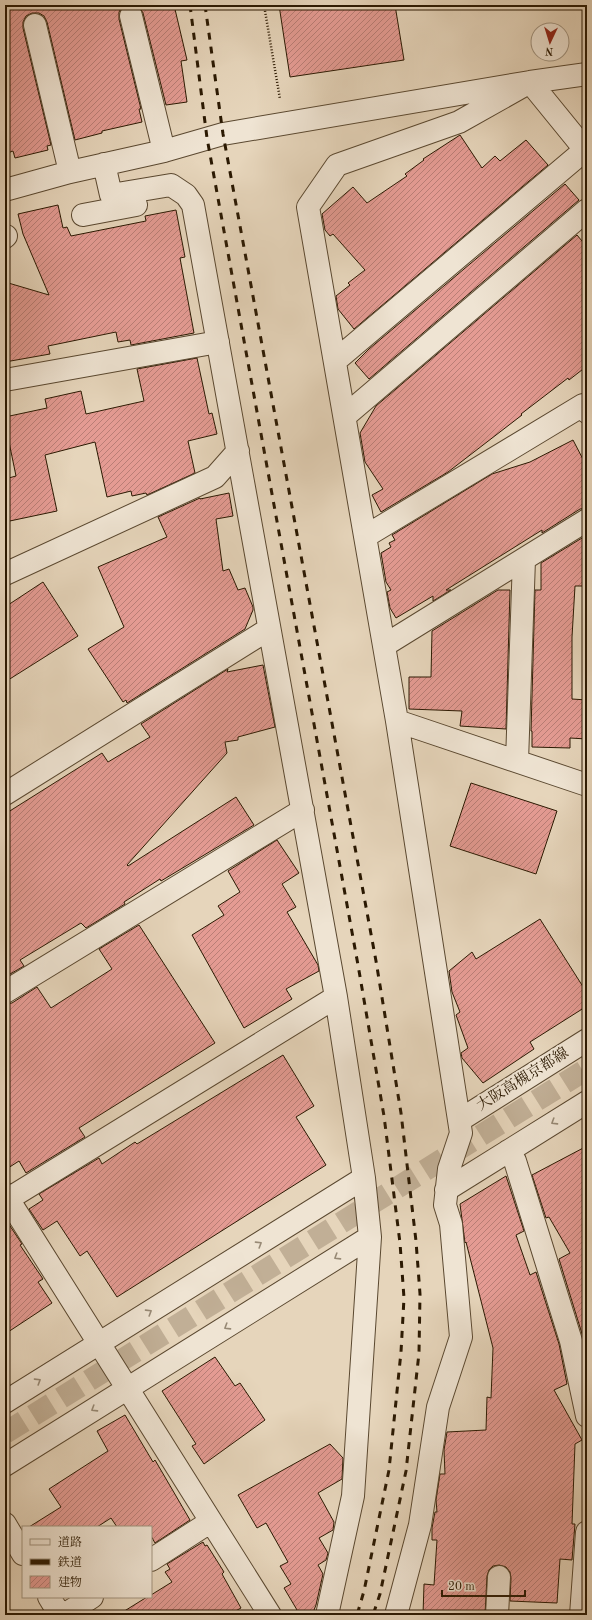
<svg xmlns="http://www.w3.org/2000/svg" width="592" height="1620" font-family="'Old Standard TT','Noto Serif JP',serif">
  <defs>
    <pattern id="building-hatch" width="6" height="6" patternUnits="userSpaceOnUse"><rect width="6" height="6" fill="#e49b93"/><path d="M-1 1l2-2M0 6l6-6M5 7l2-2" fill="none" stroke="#b97e76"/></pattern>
  </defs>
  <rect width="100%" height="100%" fill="#e6d5bb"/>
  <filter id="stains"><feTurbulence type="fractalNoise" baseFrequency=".005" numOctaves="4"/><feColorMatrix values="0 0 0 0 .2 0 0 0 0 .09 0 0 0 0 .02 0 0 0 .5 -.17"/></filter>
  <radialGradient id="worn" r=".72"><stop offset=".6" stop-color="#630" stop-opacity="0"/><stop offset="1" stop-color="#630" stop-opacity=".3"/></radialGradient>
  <!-- building -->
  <path fill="url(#building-hatch)" stroke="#2b1902" d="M 5,5 L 126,5 L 122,7 L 119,12 L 119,19 L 141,109 L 139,109 L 142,122 L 102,131 L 102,133 L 75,140 L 47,22 L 44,16 L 39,13 L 32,13 L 26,16 L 23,22 L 23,28 L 51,145 L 47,146 L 48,150 L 15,158 L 13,151 L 5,154 Z
    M 136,5 L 174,5 L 187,60 L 181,61 L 187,102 L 166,105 L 143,13 L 140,8 Z
    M 279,5 L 395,5 L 404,60 L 290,77 Z
    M 460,135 L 482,168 L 495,156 L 500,161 L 526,140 L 548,165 L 354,329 L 338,309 L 336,296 L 350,285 L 348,283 L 365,270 L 333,234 L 330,236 L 325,230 L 322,214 L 353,187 L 367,203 L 407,176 L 405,174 L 424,160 L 423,159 Z
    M 565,184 L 579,200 L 369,379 L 355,363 L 369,349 Z
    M 58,205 L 63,228 L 67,227 L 71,236 L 146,221 L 145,216 L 176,210 L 185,257 L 180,258 L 194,333 L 131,345 L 130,340 L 118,342 L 116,332 L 48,346 L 50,354 L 5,362 L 5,282 L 49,295 L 23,234 L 18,214 Z
    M 577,235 L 587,247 L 587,366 L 569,380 L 568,378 L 521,414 L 522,415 L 448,472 L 381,512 L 372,495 L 383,489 L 365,462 L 360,433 L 376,406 Z
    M 197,358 L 209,414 L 212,413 L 217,434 L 188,441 L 195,473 L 147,495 L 146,493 L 132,496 L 131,491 L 107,497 L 95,442 L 45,455 L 57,511 L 5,522 L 5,479 L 16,476 L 9,442 L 5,441 L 5,417 L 47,408 L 45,399 L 81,391 L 86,414 L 144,401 L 137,369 Z
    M 573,440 L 587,467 L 587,508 L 580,509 L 542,533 L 542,530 L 446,590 L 451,590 L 433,601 L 433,596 L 396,618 L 390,608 L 387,592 L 391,590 L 386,582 L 381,553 L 391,547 L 389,543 L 395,540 L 392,535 L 492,474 L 530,462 Z
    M 229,493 L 233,516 L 216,519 L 223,571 L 229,569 L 238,590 L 245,588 L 253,607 L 253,610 L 245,629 L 127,703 L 126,700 L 123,702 L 88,649 L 124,627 L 98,567 L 167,537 L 158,517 L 200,498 L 200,499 Z
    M 587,535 L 587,586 L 575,586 L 572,637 L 572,699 L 587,700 L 587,739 L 570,738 L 570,748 L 532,747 L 532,731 L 531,731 L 535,590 L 541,590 L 541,563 Z
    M 43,582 L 78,636 L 5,682 L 5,607 Z
    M 498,590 L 510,590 L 506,729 L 460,726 L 462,711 L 409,709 L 409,677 L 431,677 L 432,631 Z
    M 263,665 L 275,727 L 238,737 L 238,740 L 225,742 L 227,753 L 127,865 L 128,866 L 236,797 L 254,825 L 161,881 L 160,879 L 124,902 L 125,904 L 86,928 L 81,923 L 20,960 L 24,966 L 5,977 L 5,814 L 102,753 L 108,762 L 150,737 L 141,724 L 228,669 L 227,672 Z
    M 471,783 L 557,811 L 536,874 L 450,846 Z
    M 277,840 L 299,873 L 282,884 L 296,907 L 287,912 L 318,965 L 319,971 L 286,989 L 292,999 L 244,1028 L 192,935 L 224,915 L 218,906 L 240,892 L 228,871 Z
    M 540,919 L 587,993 L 587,1006 L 530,1042 L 534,1049 L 483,1083 L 462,1058 L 461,1053 L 468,1048 L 456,1015 L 460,1012 L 452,992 L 449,971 L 472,952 L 476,959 Z
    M 139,925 L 215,1043 L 79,1128 L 85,1137 L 26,1173 L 19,1161 L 5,1170 L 5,1004 L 12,1003 L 37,987 L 51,1008 L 112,969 L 99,949 Z
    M 283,1055 L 314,1106 L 296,1117 L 326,1165 L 117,1297 L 87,1251 L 80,1256 L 57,1221 L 43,1230 L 29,1209 L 43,1200 L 39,1194 L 99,1158 L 102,1164 L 135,1142 L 137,1144 Z
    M 587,1146 L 587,1356 L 583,1337 L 559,1259 L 570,1253 L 549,1217 L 546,1218 L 532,1175 Z
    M 506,1176 L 524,1231 L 516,1235 L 530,1275 L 536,1272 L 559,1344 L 567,1384 L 554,1390 L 582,1440 L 575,1444 L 572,1524 L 575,1524 L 572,1560 L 560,1559 L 557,1603 L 510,1601 L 511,1578 L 510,1572 L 506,1567 L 499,1565 L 493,1566 L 489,1570 L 487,1576 L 485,1615 L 423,1615 L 424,1584 L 434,1585 L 437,1540 L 432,1540 L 432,1528 L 435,1512 L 437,1512 L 436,1500 L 440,1474 L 445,1474 L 444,1450 L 447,1432 L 486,1430 L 487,1397 L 491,1398 L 493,1348 L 466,1242 L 465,1243 L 460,1204 Z
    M 5,1222 L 7,1224 L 8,1223 L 22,1244 L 20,1245 L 43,1279 L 38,1282 L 52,1303 L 5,1334 Z
    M 215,1357 L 235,1386 L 240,1383 L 265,1420 L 204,1464 L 192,1446 L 196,1444 L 162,1391 Z
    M 125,1415 L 153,1462 L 155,1460 L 190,1520 L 155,1543 L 151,1536 L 151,1527 L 117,1527 L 111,1518 L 97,1527 L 29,1527 L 61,1507 L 49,1489 L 108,1451 L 97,1431 Z
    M 330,1444 L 343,1458 L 342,1479 L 318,1493 L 334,1522 L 333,1530 L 319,1538 L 328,1553 L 326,1560 L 318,1565 L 323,1574 L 316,1605 L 312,1615 L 300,1615 L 284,1588 L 291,1584 L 280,1566 L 288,1562 L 266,1523 L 257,1528 L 238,1495 Z
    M 203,1542 L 205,1546 L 207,1545 L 224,1572 L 222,1574 L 241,1608 L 228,1615 L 118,1615 L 147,1597 L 151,1597 L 151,1595 L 172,1582 L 165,1572 L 170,1569 L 167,1564 Z"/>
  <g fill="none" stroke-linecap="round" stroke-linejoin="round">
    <!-- major-tunnel -->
    <path stroke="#c1af96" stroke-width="22" stroke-dasharray="22 11" stroke-linecap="butt" d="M 5,1433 L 587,1069"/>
    <defs>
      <path id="minor" d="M 131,16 L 164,151
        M 35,25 L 70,172
        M 104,164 L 111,195 L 171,185 L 186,195 L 193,205 L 336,997 L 364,1178 L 370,1237 L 353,1496 L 327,1615
        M 5,190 L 70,172 L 164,151 L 223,134 L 530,82 L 587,74
        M 83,215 L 136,205
        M 5,237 L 6,236
        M 335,361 L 585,150
        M 5,380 L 218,342
        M 345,416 L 587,210
        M 366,536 L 583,405 L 587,412
        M 5,574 L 215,477 L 238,451
        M 385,645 L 587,520
        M 397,721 L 587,785
        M 517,761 L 524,559
        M 5,794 L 269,629
        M 5,992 L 303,810
        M 460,1120 L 587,1040
        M 508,1151 L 515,1161 L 571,1341 L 587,1416
        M 446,1190 L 587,1102
        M 5,1194 L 270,1615
        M 5,1201 L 336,997
        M 5,1402 L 364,1178
        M 5,1465 L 370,1237
        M 5,1524 L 23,1554
        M 151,1560 L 210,1522
        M 49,1597 L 60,1615
        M 64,1615 L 92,1597
        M 396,1615 L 420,1525 L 438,1407 L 461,1337 L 451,1224 L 445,1205 L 449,1169 L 461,1133 L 397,721 L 308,207 L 337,165 L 459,122 L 530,82 L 587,152
        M 497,1615 L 499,1577
        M 581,1615 L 587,1532"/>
    </defs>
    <!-- minor casing -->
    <use href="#minor" stroke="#5a4830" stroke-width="24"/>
    <!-- path -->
    <path stroke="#2b1902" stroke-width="2.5" stroke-dasharray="1 2" stroke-linecap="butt" d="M 264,5 L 280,99"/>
    <!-- minor -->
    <use href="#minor" stroke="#efe4d3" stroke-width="22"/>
    <!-- rail -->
    <path stroke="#2b1902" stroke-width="3" stroke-dasharray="7 7" stroke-linecap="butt" d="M 190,5 L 207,138 L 358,965 L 384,1116 L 400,1243 L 404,1298 L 401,1352 L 389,1470 L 364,1591 L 357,1615
      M 205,5 L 223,134 L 376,961 L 401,1113 L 416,1241 L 420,1294 L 419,1353 L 406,1471 L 380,1594 L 373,1615"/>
  </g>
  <!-- one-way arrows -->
  <defs><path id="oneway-chevron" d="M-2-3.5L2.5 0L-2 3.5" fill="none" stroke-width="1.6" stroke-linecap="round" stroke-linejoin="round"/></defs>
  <g stroke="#978975">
    <use href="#oneway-chevron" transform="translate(554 1122) rotate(148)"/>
    <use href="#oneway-chevron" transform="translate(259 1244) rotate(-32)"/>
    <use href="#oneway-chevron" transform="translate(337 1257) rotate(148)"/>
    <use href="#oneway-chevron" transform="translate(149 1312) rotate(-32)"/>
    <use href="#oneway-chevron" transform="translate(227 1327) rotate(148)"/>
    <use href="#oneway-chevron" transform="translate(38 1381) rotate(-32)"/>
    <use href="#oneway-chevron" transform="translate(94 1409) rotate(148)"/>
  </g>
  <g text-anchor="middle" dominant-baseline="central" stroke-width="4" stroke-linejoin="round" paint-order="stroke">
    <!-- street labels -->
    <g font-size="15" fill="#2b1902" stroke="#efe4d3">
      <text transform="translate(523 1080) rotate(-32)">大阪高槻京都線</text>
    </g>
  </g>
  <!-- margin -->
  <rect width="592" height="1620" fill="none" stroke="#e6d5bb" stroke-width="20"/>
  <rect x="6" y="6" width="580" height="1608" fill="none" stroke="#2b1902" stroke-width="2"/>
  <rect x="10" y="10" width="572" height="1600" fill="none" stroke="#2b1902"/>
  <!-- legend -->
  <rect x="22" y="1526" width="130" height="72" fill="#efe4d3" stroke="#a1937f"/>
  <rect x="30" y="1539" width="20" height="6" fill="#efe4d3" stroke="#a1937f"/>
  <text x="58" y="1546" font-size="12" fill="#2b1902">道路</text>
  <rect x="30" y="1559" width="20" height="6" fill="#2b1902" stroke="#a1937f"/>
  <text x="58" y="1566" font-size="12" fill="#2b1902">鉄道</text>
  <rect x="30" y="1576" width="20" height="12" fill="url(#building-hatch)" stroke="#a1937f"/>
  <text x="58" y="1586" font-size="12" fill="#2b1902">建物</text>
  <!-- north arrow -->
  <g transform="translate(550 42) rotate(184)"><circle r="19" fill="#efe4d3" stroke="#a1937f"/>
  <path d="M0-3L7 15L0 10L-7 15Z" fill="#8f2418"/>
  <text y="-6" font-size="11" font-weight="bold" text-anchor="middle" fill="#2b1902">N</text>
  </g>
  <!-- scale -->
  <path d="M442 1590v6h83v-6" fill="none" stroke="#2b1902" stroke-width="2"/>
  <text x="448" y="1590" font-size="12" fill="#2b1902" stroke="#efe4d3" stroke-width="3" paint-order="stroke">20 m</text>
  <rect width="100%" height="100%" filter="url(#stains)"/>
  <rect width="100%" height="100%" fill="url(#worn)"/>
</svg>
